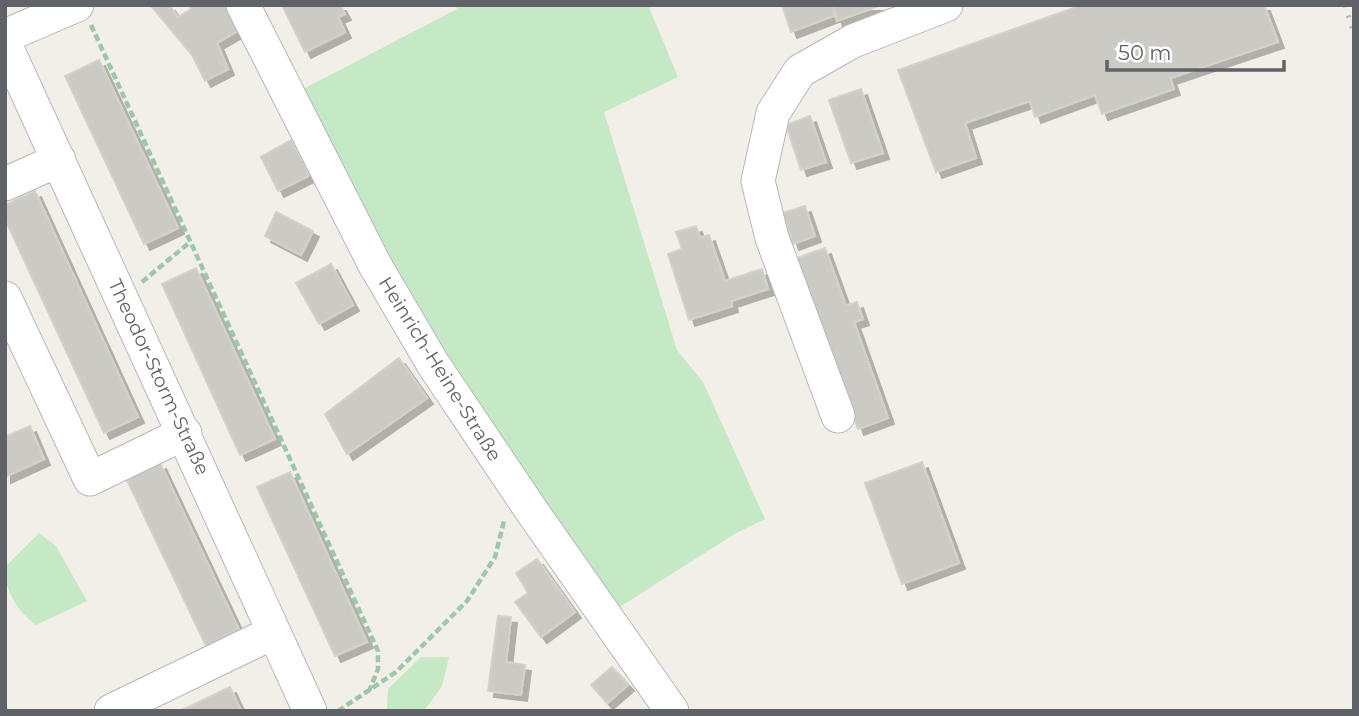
<svg xmlns="http://www.w3.org/2000/svg" width="1359" height="716" font-family="Montserrat,sans-serif">
  <defs>
    <filter id="shadow"><feDropShadow dx="6" dy="6" stdDeviation="0" flood-color="#0004"/></filter>
  </defs>
  <rect width="100%" height="100%" fill="#f1efe8"/>
  <!-- green -->
  <path fill="#c5e8c5" d="M 456,5 L 648,5 L 678,77 L 604,112 L 677,350 L 703,382 L 765,519 L 736,533 L 607,615 L 470,417 L 290,96 L 457,9 Z
    M 39,533 L 56,546 L 87,601 L 36,625 C 17,610 5,592 5,567 Z
    M 421,657 L 449,657 L 442,686 L 424,711 L 387,711 L 388,689 Z"/>
  <!-- building -->
  <path fill="#cccac5" stroke="#d6d1c6" stroke-width="2" filter="url(#shadow)" d="M 155,5 L 169,5 L 178,17 L 191,9 L 189,5 L 229,5 L 241,29 L 217,43 L 228,69 L 205,81 L 192,55 L 152,7 Z
    M 282,5 L 340,5 L 345,14 L 338,17 L 345,32 L 305,52 Z
    M 782,5 L 832,5 L 836,15 L 791,32 Z
    M 832,5 L 881,5 L 837,21 Z
    M 1082,5 L 1264,5 L 1278,42 L 1170,78 L 1174,89 L 1102,114 L 1095,95 L 1035,117 L 1030,101 L 965,123 L 976,158 L 936,172 L 898,70 Z
    M 99,60 L 178,228 L 144,244 L 65,76 Z
    M 861,89 L 883,153 L 851,163 L 829,100 Z
    M 810,116 L 826,162 L 801,170 L 786,125 Z
    M 291,140 L 310,175 L 278,191 L 261,157 Z
    M 35,191 L 138,417 L 104,433 L 5,219 L 5,205 Z
    M 805,206 L 815,236 L 793,244 L 783,213 Z
    M 276,212 L 313,231 L 301,255 L 265,236 Z
    M 696,226 L 700,238 L 709,235 L 725,281 L 762,269 L 768,289 L 731,301 L 732,306 L 689,320 L 668,254 L 682,249 L 676,232 Z
    M 825,248 L 846,306 L 857,302 L 863,319 L 854,322 L 888,418 L 858,429 L 797,258 Z
    M 331,264 L 353,305 L 319,324 L 296,283 Z
    M 196,268 L 275,439 L 240,455 L 162,284 Z
    M 399,358 L 427,398 L 347,454 L 325,414 Z
    M 30,426 L 44,459 L 5,477 L 5,437 Z
    M 922,462 L 959,563 L 902,584 L 865,483 Z
    M 160,463 L 239,630 L 206,646 L 126,478 Z
    M 290,472 L 367,642 L 335,656 L 257,487 Z
    M 537,559 L 575,612 L 541,637 L 515,602 L 528,593 L 516,573 Z
    M 498,616 L 511,617 L 506,662 L 525,665 L 521,695 L 488,691 Z
    M 612,667 L 628,685 L 607,703 L 591,685 Z
    M 230,687 L 241,711 L 180,711 Z"/>
  <g fill="none" stroke-linecap="round" stroke-linejoin="round">
    <defs>
      <path id="minor" d="M 243,5 L 375,265 L 433,364 L 529,507 L 672,711
        M 5,36 L 77,5
        M 5,44 L 310,711
        M 5,184 L 59,160
        M 5,298 L 90,479 L 185,433
        M 838,416 L 772,238 L 758,181 L 773,113 L 800,71 L 853,41 L 946,5
        M 111,711 L 274,632"/>
    </defs>
    <!-- minor casing -->
    <use href="#minor" stroke="#b5b8bc" stroke-width="35"/>
    <!-- path -->
    <path stroke="#9cc7a9" stroke-width="4.5" stroke-dasharray="7 3.5" stroke-linecap="butt" d="M 91,25 L 378,651 L 378,669 L 369,691
      M 142,282 L 190,242
      M 338,711 L 396,672 L 467,601 L 495,557 L 504,521"/>
    <!-- minor -->
    <use href="#minor" stroke="#fff" stroke-width="33"/>
    <!-- rail -->
    <path stroke="#b6b7b8" stroke-width="5" stroke-dasharray="2 9" stroke-linecap="butt" d="M 1345,5 L 1354,34"/>
  </g>
  <g text-anchor="middle" dominant-baseline="central" stroke-width="6" stroke-linejoin="round" paint-order="stroke">
    <!-- street labels -->
    <g font-size="19" fill="#5f6368" stroke="#fff">
      <text transform="translate(440 369) rotate(58)">Heinrich-Heine-Straße</text>
      <text transform="translate(159 377) rotate(65)">Theodor-Storm-Straße</text>
    </g>
  </g>
  <!-- border -->
  <rect width="1359" height="716" fill="none" stroke="#5f6368" stroke-width="14"/>
  <!-- scale -->
  <path d="M1107 60v10h177v-10" fill="none" stroke="#5f6368" stroke-width="3.5"/>
  <text x="1118" y="60" font-size="21" fill="#5f6368" stroke="#ffffff" stroke-width="5" paint-order="stroke">50 m</text>
</svg>
